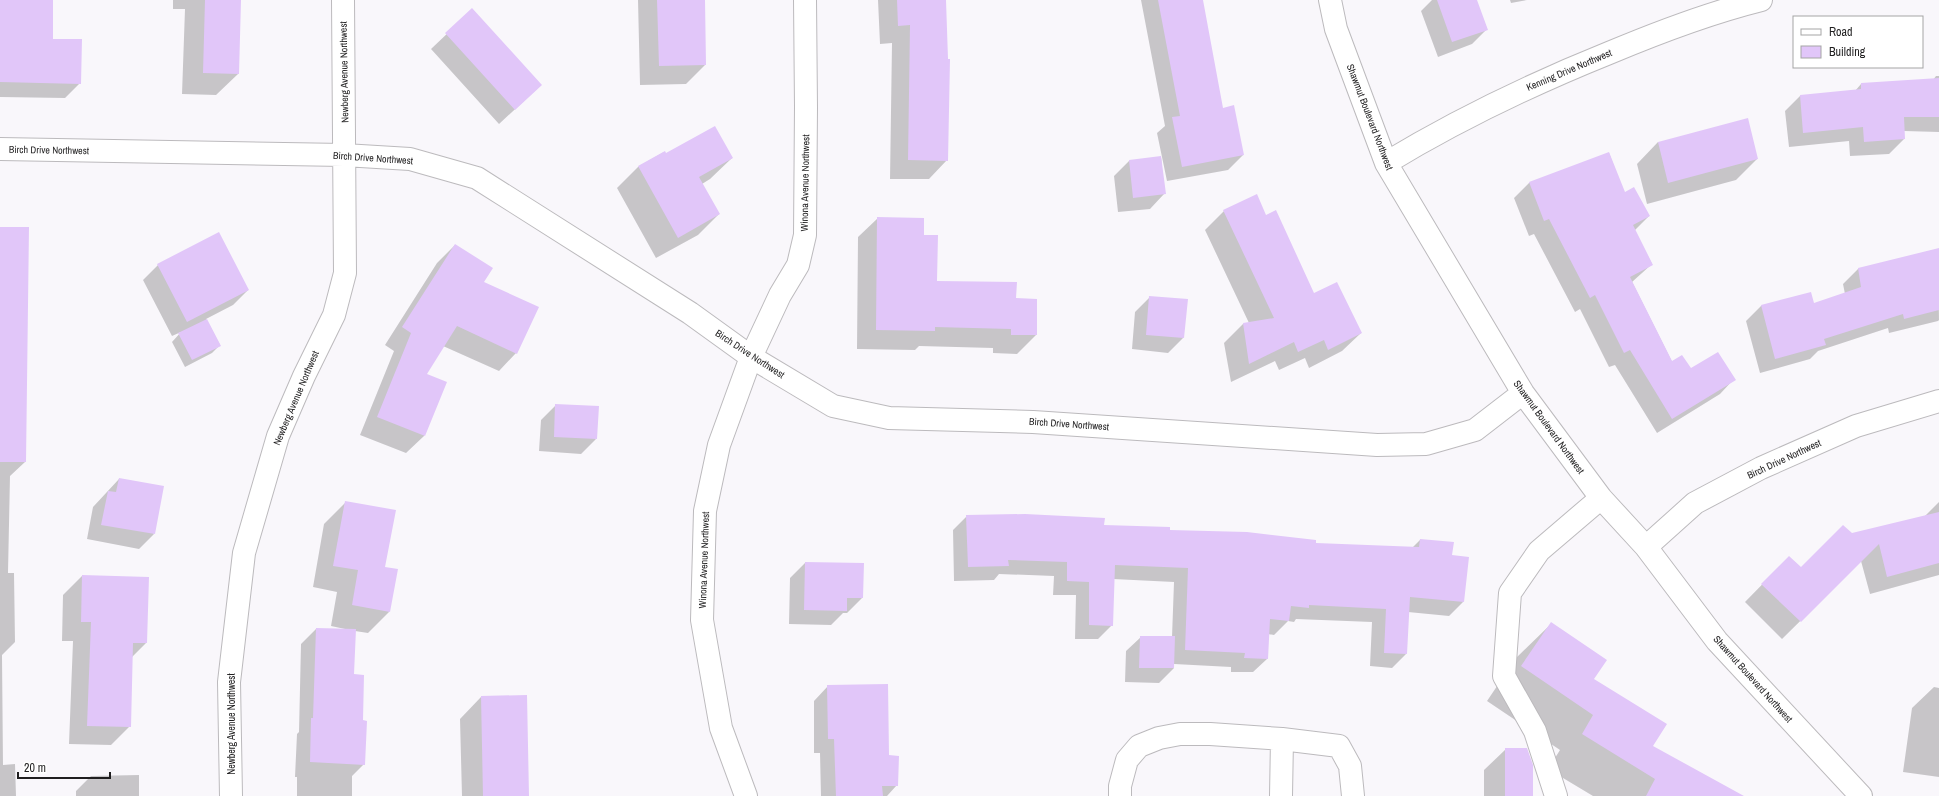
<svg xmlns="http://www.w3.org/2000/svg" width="1939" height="796" font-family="'Archivo Narrow',sans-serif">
  <rect width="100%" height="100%" fill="#f9f7fb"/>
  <!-- shadow -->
  <path fill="#0003" d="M 0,0 L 52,0 L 52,40 L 80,83 L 65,98 L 0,97 Z
    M 173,0 L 240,0 L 238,74 L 216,95 L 182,94 L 185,9 L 173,9 Z
    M 638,0 L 704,0 L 705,65 L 686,84 L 640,85 Z
    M 878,0 L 945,0 L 947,160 L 929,179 L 890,179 L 892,43 L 880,44 Z
    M 1141,0 L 1202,0 L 1222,109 L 1243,155 L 1228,170 L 1167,181 L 1157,133 L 1165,126 Z
    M 1432,0 L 1476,0 L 1487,29 L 1472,44 L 1438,57 L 1421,11 Z
    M 1510,0 L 1527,0 L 1511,3 Z
    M 472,10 L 541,85 L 499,124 L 431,49 Z
    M 1936,76 L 1939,76 L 1939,132 L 1904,131 L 1904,139 L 1889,154 L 1850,156 L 1849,141 L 1789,147 L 1785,111 L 1800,96 L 1855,91 L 1861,84 L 1933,80 Z
    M 1658,142 L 1757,159 L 1736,180 L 1647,204 L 1637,164 Z
    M 664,152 L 666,155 L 732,158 L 710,179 L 702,184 L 719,214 L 698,235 L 656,258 L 617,188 L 638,167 Z
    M 1609,153 L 1624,193 L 1649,216 L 1634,231 L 1652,264 L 1632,282 L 1672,362 L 1691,370 L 1734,379 L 1720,394 L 1657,433 L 1615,365 L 1609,367 L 1580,309 L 1575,312 L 1534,234 L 1529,236 L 1514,198 L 1529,183 Z
    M 1161,157 L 1164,194 L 1150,209 L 1118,212 L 1114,176 L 1129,161 Z
    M 1224,211 L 1314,294 L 1361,333 L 1342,351 L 1309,368 L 1305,358 L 1279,370 L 1275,361 L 1231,382 L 1224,343 L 1243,324 L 1249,323 L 1205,230 Z
    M 878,218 L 923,236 L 936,281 L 1015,299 L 1036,335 L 1017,354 L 993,353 L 993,348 L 919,346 L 915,350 L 857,349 L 858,237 Z
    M 0,228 L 25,462 L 10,476 L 8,573 L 14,573 L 15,642 L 2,655 L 3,765 L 15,764 L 16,796 L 0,796 Z
    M 455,245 L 483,283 L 516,353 L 499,371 L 443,346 L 426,374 L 424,436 L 406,453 L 360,435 L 394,351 L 385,345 L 437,263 Z
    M 1938,249 L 1939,320 L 1938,321 L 1889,333 L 1888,328 L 1818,351 L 1810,359 L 1760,373 L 1746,321 L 1761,306 L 1810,293 L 1813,304 L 1845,294 L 1843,284 L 1858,269 Z
    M 158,265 L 248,290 L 233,305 L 206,319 L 220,345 L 212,353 L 185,367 L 172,342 L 181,332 L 172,336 L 143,280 Z
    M 1150,297 L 1186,300 L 1183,338 L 1168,353 L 1132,349 L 1135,312 Z
    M 556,405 L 596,439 L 581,454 L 539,451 L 541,420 Z
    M 119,479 L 154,534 L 139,549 L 87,539 L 93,507 Z
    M 346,502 L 384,568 L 389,612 L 368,633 L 355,631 L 353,675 L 362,721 L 364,764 L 352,776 L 352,796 L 297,796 L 297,777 L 295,777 L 297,734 L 299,732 L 301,644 L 316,629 L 345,629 L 331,626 L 337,592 L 313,587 L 324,524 Z
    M 1939,502 L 1939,575 L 1870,594 L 1861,561 L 1782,639 L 1745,602 L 1789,557 L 1801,568 L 1925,516 Z
    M 967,516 L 1315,544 L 1412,548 L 1420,540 L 1451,556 L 1468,558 L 1463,602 L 1449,616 L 1408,612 L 1406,654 L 1392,668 L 1370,666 L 1372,622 L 1296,619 L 1294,622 L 1288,621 L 1274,635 L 1268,634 L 1267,659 L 1253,672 L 1231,672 L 1231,667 L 1174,664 L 1174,668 L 1159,683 L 1125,682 L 1126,651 L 1141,637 L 1172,637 L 1174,582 L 1113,579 L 1112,625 L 1098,639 L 1075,639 L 1076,595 L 1053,595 L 1054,576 L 999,574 L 994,580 L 954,581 L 953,530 Z
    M 805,563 L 862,598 L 847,613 L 843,613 L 831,625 L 789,624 L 790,578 Z
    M 82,576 L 146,643 L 132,657 L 130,726 L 111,745 L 69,744 L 73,641 L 62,641 L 63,595 Z
    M 1551,624 L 1592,679 L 1652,747 L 1722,796 L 1593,796 L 1548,769 L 1560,750 L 1487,701 L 1516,658 Z
    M 828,686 L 888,756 L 897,785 L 887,796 L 821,796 L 820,753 L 814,753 L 814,701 Z
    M 1934,687 L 1939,688 L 1939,777 L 1903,772 L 1912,708 Z
    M 481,697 L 528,796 L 462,796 L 460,719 Z
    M 1506,749 L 1532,796 L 1484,796 L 1484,770 Z
    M 139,775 L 139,796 L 76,796 L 76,791 L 91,776 Z"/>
  <!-- building -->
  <path fill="#e1c6f9" d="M 0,0 L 53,0 L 53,39 L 82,39 L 81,84 L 0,82 Z
    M 205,0 L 241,0 L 239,74 L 203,73 Z
    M 657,0 L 705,0 L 706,65 L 659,66 Z
    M 897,0 L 946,0 L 948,59 L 950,59 L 948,161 L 908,160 L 910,25 L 898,26 Z
    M 1158,0 L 1203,0 L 1223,108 L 1234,105 L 1244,155 L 1182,167 L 1172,117 L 1180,116 Z
    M 1437,0 L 1477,0 L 1488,30 L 1452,42 Z
    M 472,8 L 542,85 L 515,110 L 445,33 Z
    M 1939,78 L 1939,117 L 1904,117 L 1905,139 L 1864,142 L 1863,127 L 1803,133 L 1800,95 L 1861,89 L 1861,83 Z
    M 1748,118 L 1758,159 L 1668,183 L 1658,142 Z
    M 715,126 L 733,158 L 699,177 L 720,214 L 678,238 L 638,166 L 665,151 L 666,153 Z
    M 1609,152 L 1625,192 L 1634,187 L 1650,216 L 1633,225 L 1653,265 L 1630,277 L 1672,361 L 1682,355 L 1691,368 L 1718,352 L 1736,380 L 1672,419 L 1630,350 L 1624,353 L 1595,295 L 1590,298 L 1549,219 L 1544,221 L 1529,182 Z
    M 1161,156 L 1166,194 L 1133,198 L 1129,160 Z
    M 1257,194 L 1266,215 L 1276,210 L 1314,293 L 1337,282 L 1362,333 L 1328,350 L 1324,340 L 1298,352 L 1294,342 L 1249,364 L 1243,323 L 1274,318 L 1223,210 Z
    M 877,217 L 924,218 L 924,235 L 938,235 L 937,281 L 1017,282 L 1016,298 L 1037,299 L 1037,335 L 1011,335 L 1011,329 L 935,327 L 935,331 L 876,330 Z
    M 0,227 L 29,227 L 26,462 L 0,462 Z
    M 219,232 L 249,290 L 187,322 L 157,264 Z
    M 455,244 L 493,268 L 484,282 L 539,307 L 517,354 L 457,326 L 427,374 L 447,382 L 425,436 L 377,417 L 411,333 L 402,327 Z
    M 1939,248 L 1939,310 L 1904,319 L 1903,314 L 1824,339 L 1826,345 L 1775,359 L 1761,305 L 1811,292 L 1814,303 L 1861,287 L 1858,268 Z
    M 1149,296 L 1188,299 L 1184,338 L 1146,335 Z
    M 207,319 L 221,346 L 192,360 L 178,333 Z
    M 555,404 L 599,406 L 597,439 L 554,437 Z
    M 119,478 L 164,486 L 155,534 L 101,525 L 108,491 L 116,492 Z
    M 345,501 L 396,510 L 385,567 L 398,569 L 390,612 L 352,605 L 358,570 L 333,566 Z
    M 1939,512 L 1939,563 L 1887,577 L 1879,544 L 1801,622 L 1761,584 L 1789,556 L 1801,567 L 1843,525 L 1852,533 Z
    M 1025,514 L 1105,518 L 1104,525 L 1170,527 L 1170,530 L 1247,532 L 1316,540 L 1316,543 L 1419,547 L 1420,539 L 1454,542 L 1452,555 L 1469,557 L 1464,602 L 1410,597 L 1407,654 L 1384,653 L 1386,609 L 1309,605 L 1309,608 L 1291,606 L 1289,621 L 1270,619 L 1268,659 L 1244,658 L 1245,653 L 1185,650 L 1188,568 L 1115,565 L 1113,626 L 1089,625 L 1089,582 L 1067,581 L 1067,562 L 1008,560 L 1009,566 L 968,567 L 966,515 Z
    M 805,562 L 864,563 L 863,598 L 847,598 L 847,611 L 804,610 Z
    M 82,575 L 149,577 L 147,643 L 133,643 L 131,727 L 87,726 L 91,622 L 81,622 Z
    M 1551,622 L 1607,660 L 1594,679 L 1667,724 L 1653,746 L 1744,796 L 1646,796 L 1655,779 L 1582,734 L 1593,715 L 1521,666 Z
    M 316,628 L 356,629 L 354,674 L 364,675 L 363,720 L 367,721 L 365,765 L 310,762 L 311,718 L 313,718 Z
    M 1140,636 L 1175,636 L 1174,668 L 1139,668 Z
    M 888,684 L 889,755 L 899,756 L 898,786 L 882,786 L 883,796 L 836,796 L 834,739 L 828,739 L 827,685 Z
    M 527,695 L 529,796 L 483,796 L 481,696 Z
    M 1505,748 L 1527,748 L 1533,765 L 1533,796 L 1505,796 Z"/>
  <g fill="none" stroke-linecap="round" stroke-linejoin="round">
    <defs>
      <path id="minor" d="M 1330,0 L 1336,29 L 1386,163 L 1523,393 L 1601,498 L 1646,547 L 1717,641 L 1861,796
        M 0,149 L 344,155 L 410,159 L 477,178 L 690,313 L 751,357 L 833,406 L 889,418 L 1033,422 L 1377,445 L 1426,444 L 1475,430 L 1523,393
        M 1386,163 C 1457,120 1532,84 1609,53 C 1659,32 1709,13 1761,0
        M 1646,547 L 1695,503 L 1761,468 L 1856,426 L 1939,401
        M 231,796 L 229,682 L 244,553 L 278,436 L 304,376 L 334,315 L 345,273 L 343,0
        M 746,796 L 721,728 L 702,620 L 705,511 L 719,445 L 751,357 L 780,295 L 798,265 L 805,235 L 806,107 L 805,0
        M 1120,796 L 1120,786 L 1127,760 L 1139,746 L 1159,738 L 1180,734 L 1210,734 L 1282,739 L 1339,746 L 1350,766 L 1353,796
        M 1281,796 L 1282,739
        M 1556,796 L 1535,731 L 1504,676 L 1510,593 L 1539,551 L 1601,498"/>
    </defs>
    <!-- minor casing -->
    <use href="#minor" stroke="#bcbabd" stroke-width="24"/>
    <!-- minor -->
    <use href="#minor" stroke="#fff" stroke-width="22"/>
  </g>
  <g text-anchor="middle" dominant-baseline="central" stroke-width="3.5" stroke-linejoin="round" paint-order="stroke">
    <!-- street labels -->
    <g font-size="10" fill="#1f1e1f" stroke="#fff">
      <text transform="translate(1569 70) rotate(-23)">Kenning Drive Northwest</text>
      <text transform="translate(344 72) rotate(-91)">Newberg Avenue Northwest</text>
      <text transform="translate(1370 117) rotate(69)">Shawmut Boulevard Northwest</text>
      <text transform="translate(49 150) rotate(1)">Birch Drive Northwest</text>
      <text transform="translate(373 158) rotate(4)">Birch Drive Northwest</text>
      <text transform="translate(805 183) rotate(-89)">Winona Avenue Northwest</text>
      <text transform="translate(750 354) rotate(33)">Birch Drive Northwest</text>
      <text transform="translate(296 398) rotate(-67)">Newberg Avenue Northwest</text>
      <text transform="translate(1069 424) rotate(4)">Birch Drive Northwest</text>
      <text transform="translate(1549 427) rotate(54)">Shawmut Boulevard Northwest</text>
      <text transform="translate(1784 459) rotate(-25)">Birch Drive Northwest</text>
      <text transform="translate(704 560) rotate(-88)">Winona Avenue Northwest</text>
      <text transform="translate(1753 679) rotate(48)">Shawmut Boulevard Northwest</text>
      <text transform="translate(231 724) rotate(-90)">Newberg Avenue Northwest</text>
    </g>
  </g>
  <!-- legend -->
  <rect x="1793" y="16" width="130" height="52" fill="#ffffff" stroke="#a5a5a5"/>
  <rect x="1801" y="29" width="20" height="6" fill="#ffffff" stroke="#a5a5a5"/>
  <text x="1829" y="36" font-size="12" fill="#1f1e1f">Road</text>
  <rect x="1801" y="46" width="20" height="12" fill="#e1c6f9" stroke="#a5a5a5"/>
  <text x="1829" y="56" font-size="12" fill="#1f1e1f">Building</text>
  <!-- scale -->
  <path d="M18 772v6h92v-6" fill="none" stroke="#1f1e1f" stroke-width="2"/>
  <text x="24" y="772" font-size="12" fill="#1f1e1f" stroke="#ffffff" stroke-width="3" paint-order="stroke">20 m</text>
</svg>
